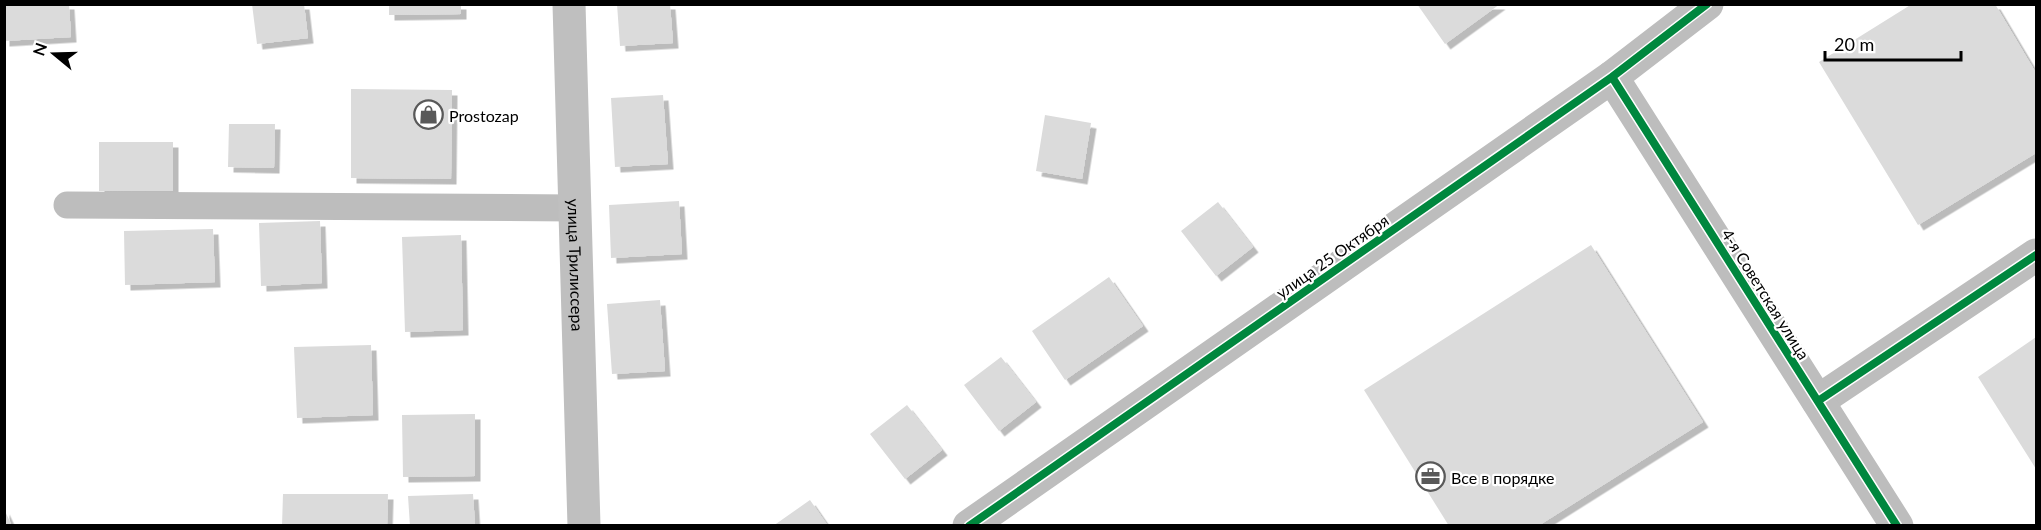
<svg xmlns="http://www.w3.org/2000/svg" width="2041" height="530" font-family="Lato,sans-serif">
  <defs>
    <filter id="shadow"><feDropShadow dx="5.5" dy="5.5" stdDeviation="0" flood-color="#0004"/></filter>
  </defs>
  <rect width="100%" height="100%" fill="#fff"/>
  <!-- building -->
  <path fill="#dbdbdb" filter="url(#shadow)" d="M 4,4 L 69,4 L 71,37 L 4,41 Z
    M 252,4 L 304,4 L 308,38 L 257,44 Z
    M 389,4 L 461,4 L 461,14 L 389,15 Z
    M 617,4 L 670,4 L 673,43 L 620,46 Z
    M 1417,4 L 1500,4 L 1445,44 Z
    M 1912,4 L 1995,4 L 2036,73 L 2036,153 L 1918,225 L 1819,62 Z
    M 351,89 L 452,90 L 451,179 L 351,178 Z
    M 663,95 L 668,164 L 615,167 L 611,98 Z
    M 1045,115 L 1091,123 L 1082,179 L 1036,171 Z
    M 229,124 L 275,124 L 274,168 L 228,167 Z
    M 99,142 L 173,142 L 173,191 L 99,191 Z
    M 679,201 L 682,254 L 611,258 L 609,205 Z
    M 1218,202 L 1253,247 L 1216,276 L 1181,231 Z
    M 320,221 L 322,283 L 261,286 L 259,223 Z
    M 213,229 L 215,282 L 125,285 L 124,231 Z
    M 461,235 L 463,330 L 405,332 L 402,237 Z
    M 1591,245 L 1703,422 L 1538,526 L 1449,526 L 1364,390 Z
    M 1109,277 L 1143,326 L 1065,380 L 1032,331 Z
    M 660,300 L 665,371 L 612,374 L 607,304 Z
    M 2036,337 L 2036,469 L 1978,377 Z
    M 371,345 L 373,415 L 297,418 L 294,347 Z
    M 1001,357 L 1036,402 L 999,431 L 964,385 Z
    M 907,405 L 942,450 L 905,479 L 870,434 Z
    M 475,414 L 475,476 L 403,477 L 402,415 Z
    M 283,494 L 388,494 L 387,526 L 282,526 Z
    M 473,494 L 475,526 L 410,526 L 408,496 Z
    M 810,500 L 828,526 L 773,526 Z
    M 4,509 L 12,526 L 4,526 Z"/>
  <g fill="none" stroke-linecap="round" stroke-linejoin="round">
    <!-- service -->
    <path stroke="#bdbdbd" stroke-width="27" d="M 67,205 L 575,208"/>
    <!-- minor -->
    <path stroke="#bdbdbd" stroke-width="33" d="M 1612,77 L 1707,4
      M 1818,401 L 2036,255"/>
    <!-- tertiary -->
    <path stroke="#bdbdbd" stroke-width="33" d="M 969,526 L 1612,77 L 1897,526"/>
    <!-- secondary -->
    <path stroke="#bfbfbf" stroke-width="33" id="s1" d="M 569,4 L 584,526"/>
    <defs>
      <path id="cycleway" d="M 1612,77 L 1897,526
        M 1818,401 L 2036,255
        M 969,526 L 1612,77 L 1707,4"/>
    </defs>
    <!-- cycleway casing -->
    <use href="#cycleway" stroke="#fff" stroke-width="11"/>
    <!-- cycleway -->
    <use href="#cycleway" stroke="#00873e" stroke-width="8"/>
  </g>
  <!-- icons -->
  <defs>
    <symbol id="shop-ring" viewBox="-11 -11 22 22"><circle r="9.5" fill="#fff" stroke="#595959" stroke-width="1.5"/><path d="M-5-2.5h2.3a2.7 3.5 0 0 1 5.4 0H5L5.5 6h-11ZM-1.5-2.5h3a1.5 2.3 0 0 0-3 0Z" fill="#595959"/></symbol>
    <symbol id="office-ring" viewBox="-11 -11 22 22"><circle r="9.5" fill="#fff" stroke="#595959" stroke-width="1.5"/><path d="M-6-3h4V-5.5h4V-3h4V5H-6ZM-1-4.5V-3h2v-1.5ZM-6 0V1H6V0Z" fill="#595959"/></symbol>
  </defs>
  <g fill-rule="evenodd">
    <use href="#shop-ring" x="412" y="98" width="33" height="33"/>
    <use href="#office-ring" x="1414" y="460" width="33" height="33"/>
  </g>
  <g text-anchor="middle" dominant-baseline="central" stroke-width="4.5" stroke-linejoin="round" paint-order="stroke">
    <!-- poi labels -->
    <g font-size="16" fill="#000" stroke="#fff" text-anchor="start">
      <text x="449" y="115">Prostozap</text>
      <text x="1451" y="477">Все в порядке</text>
    </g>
    <!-- street labels -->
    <g font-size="16" fill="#000" stroke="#fff">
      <text transform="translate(1332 256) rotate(-35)">улица 25 Октября</text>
      <text stroke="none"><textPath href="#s1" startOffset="261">улица Трилиссера</textPath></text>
      <text transform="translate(1766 294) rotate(58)">4-я Советская улица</text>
    </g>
  </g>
  <!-- border -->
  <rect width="2041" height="530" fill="none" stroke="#000000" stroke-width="12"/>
  <!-- north arrow -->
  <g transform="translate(54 54) rotate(289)" stroke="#ffffff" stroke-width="4.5" paint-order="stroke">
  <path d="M0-4.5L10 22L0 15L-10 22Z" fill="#000000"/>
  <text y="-9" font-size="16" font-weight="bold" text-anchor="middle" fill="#000000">N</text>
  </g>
  <!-- scale -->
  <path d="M1825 51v9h136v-9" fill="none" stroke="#000000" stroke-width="3"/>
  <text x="1834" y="51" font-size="18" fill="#000000" stroke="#ffffff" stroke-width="4.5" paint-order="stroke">20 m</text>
</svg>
